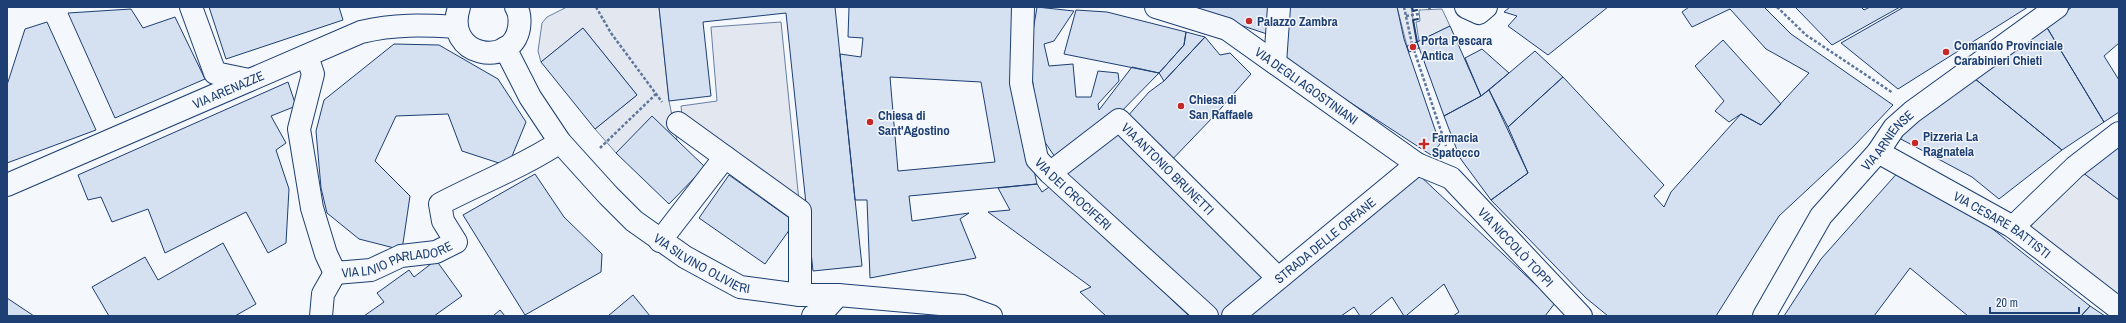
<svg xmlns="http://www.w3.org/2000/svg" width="2126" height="323" font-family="'Archivo Narrow',sans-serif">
  <rect width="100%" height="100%" fill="#f4f7fb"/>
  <!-- parking -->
  <path fill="#e3e8f0" stroke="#687fa3" d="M 567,7 L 659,7 L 669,101 L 677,140 L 616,153 L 595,129 L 637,95 L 583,28 L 541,62 L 538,51 L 542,23 L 547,17 Z
    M 1397,7 L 1411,7 L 1417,42 L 1407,46 Z
    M 1442,9 L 1450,26 L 1419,41 L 1416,22 L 1420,21 L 1419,10 Z
    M 781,22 L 799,201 L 684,136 L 681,106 L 717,101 L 711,27 Z
    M 2082,172 L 2119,200 L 2119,309 L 2013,227 Z"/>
  <!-- building -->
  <path fill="#d5e0f0" stroke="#1d3f73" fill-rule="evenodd" d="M 209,7 L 339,7 L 343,20 L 226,59 Z
    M 659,7 L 835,7 L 862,266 L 813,271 L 786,13 L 703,22 L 711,96 L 669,101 Z
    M 849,7 L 1015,7 L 1012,70 L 1037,184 L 909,196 L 912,221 L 969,213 L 960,219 L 976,258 L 870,278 L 867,200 L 855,200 L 840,54 L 861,57 L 863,38 L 848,37 ZM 890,77 L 981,82 L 995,162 L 898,171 Z
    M 1037,7 L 1074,11 L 1054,41 L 1044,44 L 1049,66 L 1073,64 L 1076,97 L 1091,97 L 1098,71 L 1118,73 L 1119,81 L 1098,104 L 1099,110 L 1132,67 L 1159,73 L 1111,122 L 1055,157 L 1040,135 L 1029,55 Z
    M 1186,7 L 1271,7 L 1270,35 Z
    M 1286,7 L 1397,7 L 1404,39 L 1440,144 L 1431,155 L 1282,58 Z
    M 1510,7 L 1608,7 L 1548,55 L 1508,26 L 1517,16 L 1504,12 Z
    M 1689,7 L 1764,7 L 1791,34 L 1893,105 L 1853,147 L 1779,216 L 1716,316 L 1608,316 L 1586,298 L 1491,200 L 1528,173 L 1508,127 L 1563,77 L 1664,185 L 1654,196 L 1664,207 L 1671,192 L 1741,114 L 1761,125 L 1809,73 L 1766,49 L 1730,9 L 1692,27 L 1682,12 Z
    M 1795,7 L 1861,7 L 1864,10 L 1870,7 L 1900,7 L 1832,45 Z
    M 1904,7 L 2028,7 L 1898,89 L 1841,43 Z
    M 2072,7 L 2119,7 L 2119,43 L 2104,56 L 2119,80 L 2119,112 L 2104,122 L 2046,26 Z
    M 131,9 L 143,28 L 175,17 L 205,79 L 115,118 L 68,13 Z
    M 1076,10 L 1107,12 L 1186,32 L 1184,45 L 1159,73 L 1064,54 Z
    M 47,22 L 96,130 L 7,163 L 7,85 L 25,29 Z
    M 1450,26 L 1481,96 L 1444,116 L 1417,42 Z
    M 2046,26 L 2104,122 L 2062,150 L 1974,78 Z
    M 583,28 L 637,95 L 595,129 L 541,62 Z
    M 1186,32 L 1205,37 L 1164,81 L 1159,73 L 1184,45 Z
    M 1205,37 L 1220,55 L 1230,53 L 1251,74 L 1215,115 L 1166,166 L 1127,117 L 1149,92 L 1164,81 Z
    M 1723,40 L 1781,104 L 1761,125 L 1741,114 L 1729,122 L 1715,111 L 1724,101 L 1695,66 Z
    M 1417,42 L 1419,48 L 1409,52 L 1407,46 Z
    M 394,44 L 439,45 L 498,79 L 526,122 L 508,166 L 462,151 L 448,114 L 396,116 L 375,161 L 410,196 L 402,250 L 359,239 L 327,213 L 321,188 L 316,131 L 324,100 Z
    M 1482,49 L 1509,73 L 1481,96 L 1465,58 Z
    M 1535,51 L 1563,77 L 1508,127 L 1489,90 Z
    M 1974,78 L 2062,150 L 1999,199 L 1972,177 L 1897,137 Z
    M 288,82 L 296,106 L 271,116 L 286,143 L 276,150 L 289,189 L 286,243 L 268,253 L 246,212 L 165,253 L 148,209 L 112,222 L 101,197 L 88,200 L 78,175 Z
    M 1489,90 L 1528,173 L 1491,200 L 1460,158 L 1444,116 L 1481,96 Z
    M 652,116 L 705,167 L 669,204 L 616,153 Z
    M 1121,128 L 1266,277 L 1221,316 L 1215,316 L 1061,173 Z
    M 2119,145 L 2119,200 L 2082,172 Z
    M 1900,170 L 1961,204 L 2090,306 L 2081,316 L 1968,316 L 1910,268 L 1874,316 L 1784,316 L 1821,259 Z
    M 535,174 L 564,217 L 602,254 L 601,272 L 525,315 L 463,215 Z
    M 1418,174 L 1555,303 L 1545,316 L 1453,316 L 1459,312 L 1444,284 L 1407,315 L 1408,316 L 1404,316 L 1392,297 L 1369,316 L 1360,316 L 1354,307 L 1341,316 L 1249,316 Z
    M 729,175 L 795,222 L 765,264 L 699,218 Z
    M 1037,184 L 1042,192 L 1052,185 L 1189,316 L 1106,316 L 1080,292 L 1091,287 L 988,212 L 1010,210 L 998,188 Z
    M 223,243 L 256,304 L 235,316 L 109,316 L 92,287 L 145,257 L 158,280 Z
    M 436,260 L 462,296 L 434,316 L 364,316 L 384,302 L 377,293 L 409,270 L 414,277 Z
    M 633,295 L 650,316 L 608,316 Z
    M 7,298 L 34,316 L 7,316 Z
    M 2090,306 L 2105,316 L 2081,316 Z
    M 500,310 L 505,316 L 493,316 Z"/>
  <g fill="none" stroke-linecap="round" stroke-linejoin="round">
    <defs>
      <g id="street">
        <path d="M 191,7 L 215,73 L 249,80"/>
        <path id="s1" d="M 1023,7 L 1021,83 L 1037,159 L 1050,173 L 1207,316"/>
        <path id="s2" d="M 1156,7 L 1227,29 L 1417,164 L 1451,178 L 1581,316"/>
        <path d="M 1466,7 L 1479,13 L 1486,7"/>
        <path id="s3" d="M 307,56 L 313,74 L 299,129 L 312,208 L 326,254 L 335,273 L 371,270 L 401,256 L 436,252 L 456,242 L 443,221 L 440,204 C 480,183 522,167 560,142"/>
        <path d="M 1275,63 L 1279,7"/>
        <path d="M 678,123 L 725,157"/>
        <path id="s4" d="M 1878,152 L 2013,227 L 2119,309"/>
        <path id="s5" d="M 1050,173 L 1119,120 L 1278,278"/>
        <path d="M 2013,227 L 2075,167 L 2119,133"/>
        <path d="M 660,241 L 725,157 L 800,211 L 800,295"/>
        <path d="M 321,316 L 323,294 L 335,273"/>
        <path d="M 813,316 L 822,313 L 838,295"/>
        <path id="s6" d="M 1233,316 L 1417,164"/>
        <path id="s7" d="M 1764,316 L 1821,216 L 1878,152 L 1894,128 L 1912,112 L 2057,7"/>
      </g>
      <g id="secondary">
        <path d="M 459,7 C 443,57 512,69 519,28 C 520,21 520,13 516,7"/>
        <path id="s8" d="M 505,48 L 530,97 L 560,142 L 608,195 L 634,221 L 685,257 L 740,287 L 800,295 L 838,295 L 963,306 L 991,316"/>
        <path id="s9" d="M 7,185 L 361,32 C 395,24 422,25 456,27"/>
      </g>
    </defs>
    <!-- street casing -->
    <use href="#street" stroke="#1d3f73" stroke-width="24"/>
    <!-- secondary casing -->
    <use href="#secondary" stroke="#1d3f73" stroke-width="24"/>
    <!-- path -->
    <path stroke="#5e769c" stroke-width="2.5" stroke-dasharray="3 2" stroke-linecap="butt" d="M 596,7 L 611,33 L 662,102
      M 1404,7 L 1412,44
      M 1429,7 L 1430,10
      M 1777,7 L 1806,35 L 1893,93
      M 1406,16 L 1419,14
      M 1414,50 L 1446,146
      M 600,148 L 656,94"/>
    <!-- street -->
    <use href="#street" stroke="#f4f7fb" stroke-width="22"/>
    <!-- secondary -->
    <use href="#secondary" stroke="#f4f7fb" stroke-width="22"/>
    <!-- wall -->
    <path stroke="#1d3f73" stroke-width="2" d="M 1412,7 L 1413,11 L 1417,10
      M 1417,42 L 1413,20 L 1418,19"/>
  </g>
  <!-- markers -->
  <g fill="#c62828" stroke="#f4f7fb" stroke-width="1.5">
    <circle cx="1249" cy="21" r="4"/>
    <circle cx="1413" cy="47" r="4"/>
    <circle cx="1946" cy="52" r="4"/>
    <circle cx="1181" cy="106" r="4"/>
    <circle cx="870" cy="122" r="4"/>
    <circle cx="1915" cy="143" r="4"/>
    <path d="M1422 138h4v4h4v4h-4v4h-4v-4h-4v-4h4z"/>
  </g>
  <g text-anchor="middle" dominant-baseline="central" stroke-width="3" stroke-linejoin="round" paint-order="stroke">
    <!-- poi labels -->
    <g font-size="13" font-weight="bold" fill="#1d3f73" stroke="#f4f7fb" text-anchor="start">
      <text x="1257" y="21">Palazzo Zambra</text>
      <text x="1421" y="40">Porta Pescara<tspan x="1421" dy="15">Antica</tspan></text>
      <text x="1954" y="45">Comando Provinciale<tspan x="1954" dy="15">Carabinieri Chieti</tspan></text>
      <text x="1189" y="99">Chiesa di<tspan x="1189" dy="15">San Raffaele</tspan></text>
      <text x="878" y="115">Chiesa di<tspan x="878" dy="15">Sant'Agostino</tspan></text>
      <text x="1923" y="136">Pizzeria La<tspan x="1923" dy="15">Ragnatela</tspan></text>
      <text x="1432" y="137">Farmacia<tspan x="1432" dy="15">Spatocco</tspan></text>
    </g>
    <!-- street labels -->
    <g font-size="13" fill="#1d3f73" stroke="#f4f7fb">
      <text stroke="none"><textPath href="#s2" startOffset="172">VIA DEGLI AGOSTINIANI</textPath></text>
      <text stroke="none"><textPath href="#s9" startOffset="241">VIA ARENAZZE</textPath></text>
      <text stroke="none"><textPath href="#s7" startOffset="216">VIA ARNIENSE</textPath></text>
      <text stroke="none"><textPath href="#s5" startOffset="156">VIA ANTONIO BRUNETTI</textPath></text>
      <text stroke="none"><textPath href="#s1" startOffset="204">VIA DEI CROCIFERI</textPath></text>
      <text stroke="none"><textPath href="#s4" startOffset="144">VIA CESARE BATTISTI</textPath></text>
      <text stroke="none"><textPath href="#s6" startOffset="119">STRADA DELLE ORFANE</textPath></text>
      <text stroke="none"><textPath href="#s2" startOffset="439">VIA NICCOLÒ TOPPI</textPath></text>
      <text stroke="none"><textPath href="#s3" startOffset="289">VIA LIVIO PARLADORE</textPath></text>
      <text stroke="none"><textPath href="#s8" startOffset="298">VIA SILVINO OLIVIERI</textPath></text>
    </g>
  </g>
  <!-- border -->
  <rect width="2126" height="323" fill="none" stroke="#1d3f73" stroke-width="16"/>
  <!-- scale -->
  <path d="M1990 307v6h89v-6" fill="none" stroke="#1d3f73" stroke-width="2"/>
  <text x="1996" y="307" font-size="12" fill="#1d3f73" stroke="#f4f7fb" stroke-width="3" paint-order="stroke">20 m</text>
</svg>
